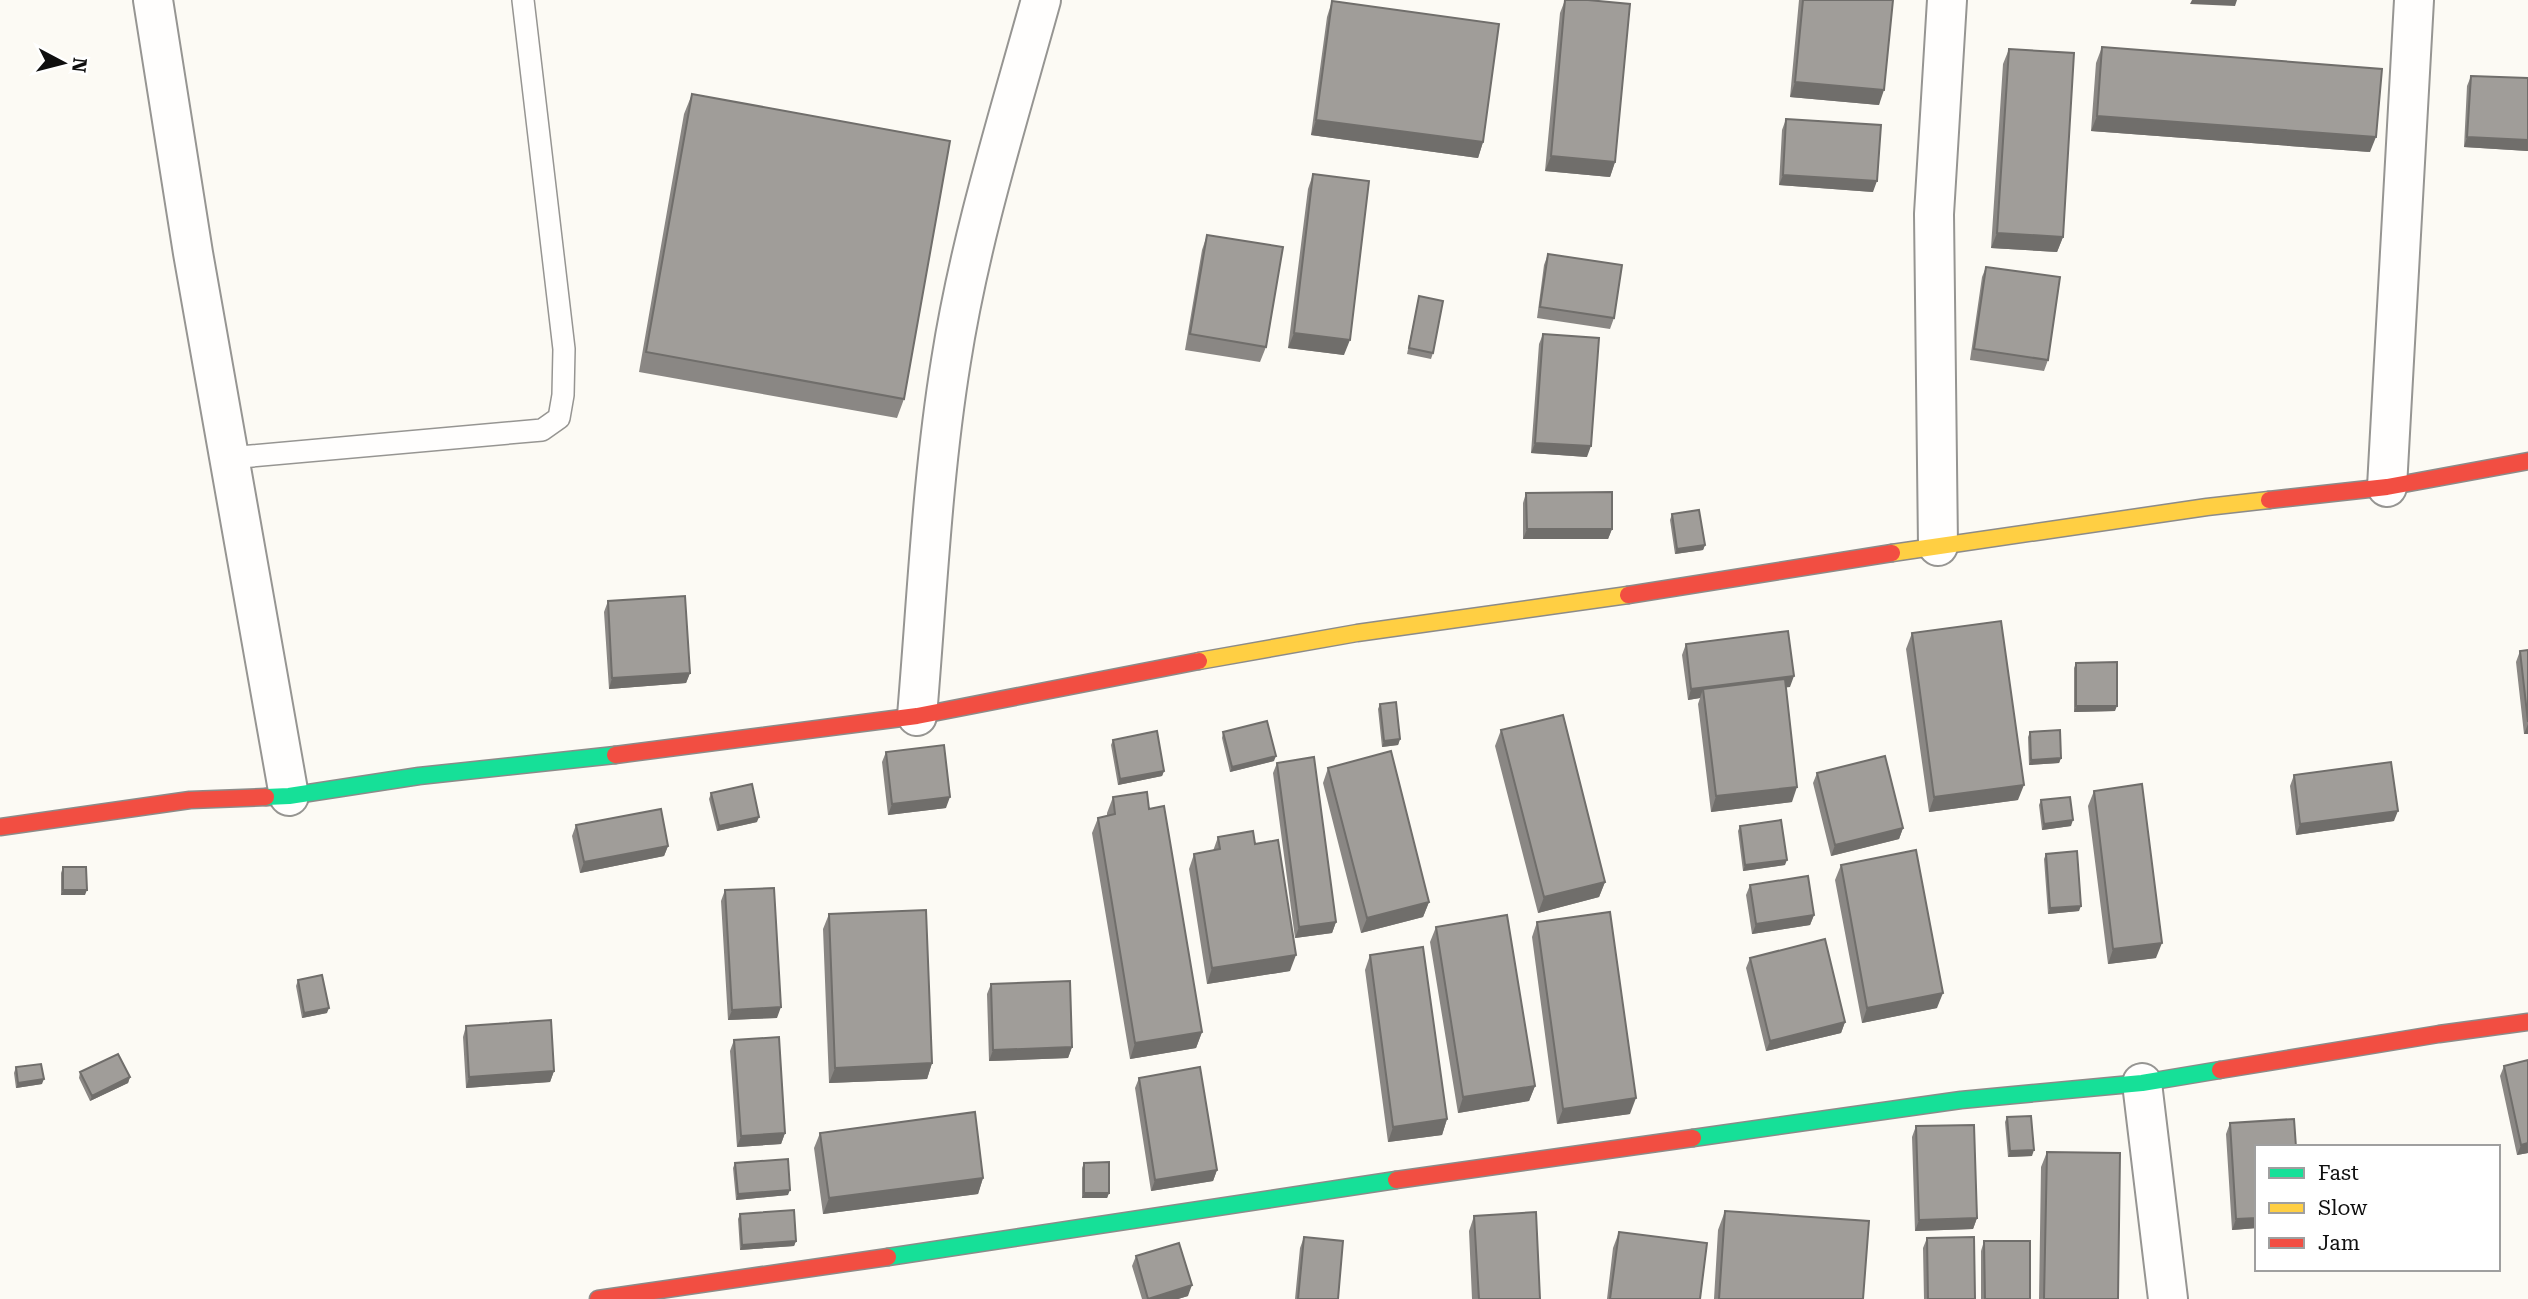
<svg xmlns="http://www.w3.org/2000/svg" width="2528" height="1299" font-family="'Roboto Serif',serif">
  <rect width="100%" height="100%" fill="#fcfaf4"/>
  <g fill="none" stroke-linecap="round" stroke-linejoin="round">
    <defs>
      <path id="lane" d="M 229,458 L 542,430 L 559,418 L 563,395 L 564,349 L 523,0"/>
      <path id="street" d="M 153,0 L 193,253 L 289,796
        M 2387,487 L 2414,0
        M 1938,546 L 1934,214 L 1947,0
        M 917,716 C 927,598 932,478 951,361 C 970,239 1008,119 1041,0
        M 2142,1083 L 2168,1299"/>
      <path id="fast" d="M 266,797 L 289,796 L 419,776 L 615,755
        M 1693,1138 L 1961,1100 L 2142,1083 L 2220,1070
        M 888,1257 L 1396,1180"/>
      <path id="slow" d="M 1892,553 L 2207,507 L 2269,500
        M 1199,661 L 1357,633 L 1628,595"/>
      <path id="jam" d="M 2269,500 L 2387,487 L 2528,461
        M 1628,595 L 1892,553
        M 615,755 L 917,716 L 1199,661
        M 0,827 L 190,800 L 266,797
        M 2220,1070 L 2439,1034 L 2528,1022
        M 1396,1180 L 1693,1138
        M 598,1299 L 888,1257"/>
    </defs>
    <!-- lane casing -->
    <use href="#lane" stroke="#969592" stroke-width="24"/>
    <!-- street casing -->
    <use href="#street" stroke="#969592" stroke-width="42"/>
    <!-- fast casing -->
    <use href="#fast" stroke="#8c8b89" stroke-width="19"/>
    <!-- slow casing -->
    <use href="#slow" stroke="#8c8b89" stroke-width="19"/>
    <!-- jam casing -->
    <use href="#jam" stroke="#8c8b89" stroke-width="19"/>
    <!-- lane -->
    <use href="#lane" stroke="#fffefd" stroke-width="21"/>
    <!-- street -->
    <use href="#street" stroke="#fffefd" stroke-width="38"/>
    <!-- fast -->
    <use href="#fast" stroke="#16e098" stroke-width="16"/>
    <!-- slow -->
    <use href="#slow" stroke="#ffcf43" stroke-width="16"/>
    <!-- jam -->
    <use href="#jam" stroke="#f24e42" stroke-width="16"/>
  </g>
  <!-- wall -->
  <path fill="#8a8784" d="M 1565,0 L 1588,0 L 1615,162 L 1610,177 L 1545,171 L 1560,13 Z
    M 1799,0 L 1893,0 L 1879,105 L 1790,97 Z
    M 1332,1 L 1483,142 L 1478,158 L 1311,135 L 1327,17 Z
    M 2102,47 L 2370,152 L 2091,131 L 2096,63 Z
    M 2009,49 L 2063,237 L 2057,252 L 1991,248 L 2003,64 Z
    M 2471,76 L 2528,151 L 2464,147 L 2467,86 Z
    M 692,94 L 904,399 L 897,418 L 639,372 L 684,114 Z
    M 1786,119 L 1873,192 L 1779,185 L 1782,130 Z
    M 1313,174 L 1344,355 L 1288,348 L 1308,189 Z
    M 1207,235 L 1266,347 L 1260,362 L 1185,350 L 1202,250 Z
    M 1548,254 L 1614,318 L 1610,329 L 1537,318 L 1544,265 Z
    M 1986,267 L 2048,360 L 2044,371 L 1970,360 L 1982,277 Z
    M 1419,296 L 1433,353 L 1431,359 L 1407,354 Z
    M 1543,334 L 1587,457 L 1531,453 L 1539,344 Z
    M 1526,493 L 1612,529 L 1608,539 L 1523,539 L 1523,503 Z
    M 1672,514 L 1705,545 L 1703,550 L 1675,554 L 1670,520 Z
    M 608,601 L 690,673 L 686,683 L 609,689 L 604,612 Z
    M 1912,633 L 2018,800 L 1929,812 L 1906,649 Z
    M 1686,644 L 1790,687 L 1786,687 L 1792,802 L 1711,812 L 1698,704 L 1700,698 L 1688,700 L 1682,655 Z
    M 2528,650 L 2528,734 L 2524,734 L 2516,662 L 2520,651 Z
    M 2076,663 L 2115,711 L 2074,712 L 2074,668 Z
    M 1380,704 L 1400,739 L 1398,745 L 1382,747 L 1378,709 Z
    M 1501,730 L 1605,882 L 1599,897 L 1538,913 L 1495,746 Z
    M 1223,732 L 1274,761 L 1230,772 L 1222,738 Z
    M 2030,732 L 2061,758 L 2059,763 L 2029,765 L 2028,737 Z
    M 1113,740 L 1164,771 L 1162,776 L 1118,785 L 1111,745 Z
    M 886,752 L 946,808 L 888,815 L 882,762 Z
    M 1277,763 L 1336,922 L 1332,933 L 1295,938 L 1273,773 Z
    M 1328,768 L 1429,902 L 1423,917 L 1361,933 L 1323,783 Z
    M 1817,773 L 1903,828 L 1899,839 L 1831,856 L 1813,783 Z
    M 2294,775 L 2394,821 L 2296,835 L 2290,786 Z
    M 2094,791 L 2156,958 L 2108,964 L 2088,806 Z
    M 711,793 L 757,822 L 717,831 L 709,799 Z
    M 1113,797 L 1149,809 L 1202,1032 L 1196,1048 L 1130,1059 L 1092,833 L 1098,818 L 1107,816 L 1107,813 Z
    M 2041,800 L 2071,826 L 2042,830 L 2039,805 Z
    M 576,825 L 668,846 L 664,856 L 580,873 L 572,836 Z
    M 1740,826 L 1785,865 L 1743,871 L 1738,831 Z
    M 1218,837 L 1255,844 L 1290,971 L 1207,984 L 1189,869 L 1194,854 L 1213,851 Z
    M 2046,854 L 2079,911 L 2048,914 L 2044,859 Z
    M 1841,865 L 1937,1008 L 1862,1023 L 1835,880 Z
    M 63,867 L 85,895 L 61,895 L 61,873 Z
    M 1750,885 L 1814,915 L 1810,925 L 1752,934 L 1746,895 Z
    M 725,890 L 777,1018 L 728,1020 L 721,901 Z
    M 829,914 L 932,1063 L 927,1079 L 829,1083 L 823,929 Z
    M 1537,922 L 1630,1114 L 1557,1124 L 1532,937 Z
    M 1436,927 L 1535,1086 L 1529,1101 L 1458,1113 L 1430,942 Z
    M 1370,955 L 1447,1119 L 1442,1135 L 1388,1142 L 1365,970 Z
    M 1750,958 L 1845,1022 L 1841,1033 L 1766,1051 L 1746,968 Z
    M 298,980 L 327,1013 L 302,1018 L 296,986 Z
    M 991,984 L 1072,1047 L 1068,1058 L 989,1061 L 987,994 Z
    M 466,1026 L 554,1071 L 550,1082 L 466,1088 L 463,1037 Z
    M 734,1040 L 785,1133 L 781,1144 L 737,1147 L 730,1051 Z
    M 2528,1060 L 2528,1153 L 2517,1155 L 2500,1076 L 2504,1066 Z
    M 16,1067 L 42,1084 L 16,1088 L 14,1073 Z
    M 80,1072 L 130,1077 L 128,1083 L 90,1101 L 79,1078 Z
    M 1139,1078 L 1217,1170 L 1213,1181 L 1151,1191 L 1135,1088 Z
    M 2007,1117 L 2032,1156 L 2008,1157 L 2005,1122 Z
    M 2230,1123 L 2257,1147 L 2257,1228 L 2232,1230 L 2226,1134 Z
    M 1916,1126 L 1977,1218 L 1973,1229 L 1915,1231 L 1912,1137 Z
    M 820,1133 L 983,1178 L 978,1194 L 823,1214 L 814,1148 Z
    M 2047,1152 L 2118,1299 L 2039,1299 L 2041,1167 Z
    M 735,1163 L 788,1195 L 736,1200 L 733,1168 Z
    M 1084,1163 L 1109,1193 L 1107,1198 L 1082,1198 L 1082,1168 Z
    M 1725,1211 L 1863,1299 L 1714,1299 L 1718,1230 Z
    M 740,1214 L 796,1241 L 794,1246 L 740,1250 L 738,1219 Z
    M 1474,1216 L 1540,1299 L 1472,1299 L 1469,1231 Z
    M 1619,1232 L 1700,1299 L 1607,1299 L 1613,1248 Z
    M 1304,1237 L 1338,1299 L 1295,1299 L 1300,1248 Z
    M 1927,1238 L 1975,1299 L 1924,1299 L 1923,1248 Z
    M 1984,1241 L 2030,1299 L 1981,1299 L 1981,1251 Z
    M 1136,1256 L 1188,1296 L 1178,1299 L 1142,1299 L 1132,1266 Z"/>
  <!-- shaded-wall -->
  <path fill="#706e6b" d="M 2192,0 L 2237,0 L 2235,6 L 2190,4 Z
    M 1795,82 L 1884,90 L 1879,105 L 1790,97 Z
    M 2097,116 L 2376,137 L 2370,152 L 2091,131 Z
    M 1316,120 L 1483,142 L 1478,158 L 1311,135 Z
    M 2467,137 L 2528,140 L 2528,151 L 2464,147 Z
    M 1551,156 L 1615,162 L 1610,177 L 1545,171 Z
    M 1783,175 L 1877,181 L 1873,192 L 1779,185 Z
    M 1997,233 L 2063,237 L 2057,252 L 1991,248 Z
    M 1294,333 L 1350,340 L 1344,355 L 1288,348 Z
    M 1535,443 L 1591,446 L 1587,457 L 1531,453 Z
    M 1527,529 L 1612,529 L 1608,539 L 1523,539 Z
    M 1705,545 L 1703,550 L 1675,554 L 1677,549 Z
    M 690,673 L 686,683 L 609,689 L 612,678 Z
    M 1794,676 L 1790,687 L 1704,698 L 1703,689 L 1700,698 L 1688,700 L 1691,689 Z
    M 2076,706 L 2117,706 L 2115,711 L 2074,712 Z
    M 2528,724 L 2528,734 L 2524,734 Z
    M 1400,739 L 1398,745 L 1382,747 L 1384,741 Z
    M 1276,756 L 1274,761 L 1230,772 L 1232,767 Z
    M 2061,758 L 2059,763 L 2029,765 L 2031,760 Z
    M 1164,771 L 1162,776 L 1118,785 L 1120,779 Z
    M 2024,785 L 2018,800 L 1929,812 L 1934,797 Z
    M 1797,787 L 1792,802 L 1711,812 L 1716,796 Z
    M 950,797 L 946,808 L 888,815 L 892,804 Z
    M 2398,811 L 2394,821 L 2296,835 L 2300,824 Z
    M 759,817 L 757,822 L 717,831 L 719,826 Z
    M 2073,820 L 2071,826 L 2042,830 L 2044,824 Z
    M 1903,828 L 1899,839 L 1831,856 L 1835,845 Z
    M 668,846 L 664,856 L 580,873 L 584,862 Z
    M 1787,860 L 1785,865 L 1743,871 L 1745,865 Z
    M 1605,882 L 1599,897 L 1538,913 L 1544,897 Z
    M 63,890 L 87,890 L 85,895 L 61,895 Z
    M 1429,902 L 1423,917 L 1361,933 L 1367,918 Z
    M 2081,906 L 2079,911 L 2048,914 L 2050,908 Z
    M 1814,915 L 1810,925 L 1752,934 L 1756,924 Z
    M 1336,922 L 1332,933 L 1295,938 L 1299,927 Z
    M 2162,943 L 2156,958 L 2108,964 L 2113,949 Z
    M 1296,955 L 1290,971 L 1207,984 L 1212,968 Z
    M 1943,993 L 1937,1008 L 1862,1023 L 1867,1008 Z
    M 781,1007 L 777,1018 L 728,1020 L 732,1010 Z
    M 329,1008 L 327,1013 L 302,1018 L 304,1013 Z
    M 1845,1022 L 1841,1033 L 1766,1051 L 1770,1041 Z
    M 1202,1032 L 1196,1048 L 1130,1059 L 1135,1043 Z
    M 1072,1047 L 1068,1058 L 989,1061 L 993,1050 Z
    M 932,1063 L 927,1079 L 829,1083 L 835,1068 Z
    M 554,1071 L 550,1082 L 466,1088 L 469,1077 Z
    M 130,1077 L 128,1083 L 90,1101 L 92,1096 Z
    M 44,1079 L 42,1084 L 16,1088 L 18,1083 Z
    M 1535,1086 L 1529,1101 L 1458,1113 L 1463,1097 Z
    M 1636,1098 L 1630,1114 L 1557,1124 L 1563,1109 Z
    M 1447,1119 L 1442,1135 L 1388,1142 L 1393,1127 Z
    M 785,1133 L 781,1144 L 737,1147 L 741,1136 Z
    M 2528,1143 L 2528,1153 L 2517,1155 L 2521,1145 Z
    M 2034,1150 L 2032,1156 L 2008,1157 L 2010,1151 Z
    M 1217,1170 L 1213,1181 L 1151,1191 L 1155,1180 Z
    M 983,1178 L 978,1194 L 823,1214 L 829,1198 Z
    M 790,1190 L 788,1195 L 736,1200 L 738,1194 Z
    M 1084,1193 L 1109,1193 L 1107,1198 L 1082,1198 Z
    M 1977,1218 L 1973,1229 L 1915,1231 L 1919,1220 Z
    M 2257,1218 L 2257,1228 L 2232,1230 L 2236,1219 Z
    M 796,1241 L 794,1246 L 740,1250 L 742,1245 Z
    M 1192,1285 L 1188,1296 L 1178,1299 L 1148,1299 Z"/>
  <!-- building -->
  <path fill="#a09d99" stroke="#706e6b" stroke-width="2" d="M 1565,0 L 1588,0 L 1630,4 L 1615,162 L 1551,156 Z
    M 1803,0 L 1893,0 L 1884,90 L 1795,82 Z
    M 1332,1 L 1499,24 L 1483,142 L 1316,120 Z
    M 2102,47 L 2382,69 L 2376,137 L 2097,116 Z
    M 2009,49 L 2074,53 L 2063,237 L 1997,233 Z
    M 2471,76 L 2528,78 L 2528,140 L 2467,137 Z
    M 692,94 L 950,141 L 904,399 L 646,352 Z
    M 1786,119 L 1881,125 L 1877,181 L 1783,175 Z
    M 1313,174 L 1369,181 L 1350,340 L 1294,333 Z
    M 1207,235 L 1283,247 L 1266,347 L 1190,334 Z
    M 1548,254 L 1622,265 L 1614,318 L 1540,307 Z
    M 1986,267 L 2060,277 L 2048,360 L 1974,349 Z
    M 1419,296 L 1443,301 L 1433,353 L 1409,348 Z
    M 1543,334 L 1599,338 L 1591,446 L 1535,443 Z
    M 1612,492 L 1612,529 L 1527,529 L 1526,493 Z
    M 1699,510 L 1705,545 L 1677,549 L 1672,514 Z
    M 685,596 L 690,673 L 612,678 L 608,601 Z
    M 2001,621 L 2024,785 L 1934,797 L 1912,633 Z
    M 1788,631 L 1794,676 L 1691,689 L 1686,644 Z
    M 2528,650 L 2528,722 L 2520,651 Z
    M 2117,662 L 2117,706 L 2076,706 L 2076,663 Z
    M 1785,679 L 1797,787 L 1716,796 L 1703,689 Z
    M 1396,702 L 1400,739 L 1384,741 L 1380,704 Z
    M 1563,715 L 1605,882 L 1544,897 L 1501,730 Z
    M 1267,721 L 1276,756 L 1232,767 L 1223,732 Z
    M 2060,730 L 2061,758 L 2031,760 L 2030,732 Z
    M 1157,731 L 1164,771 L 1120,779 L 1113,740 Z
    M 944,745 L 950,797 L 892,804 L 886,752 Z
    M 1391,751 L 1429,902 L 1367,918 L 1328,768 Z
    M 1885,756 L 1903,828 L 1835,845 L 1817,773 Z
    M 1314,757 L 1336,922 L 1299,927 L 1277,763 Z
    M 2391,762 L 2398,811 L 2300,824 L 2294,775 Z
    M 752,784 L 759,817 L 719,826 L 711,793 Z
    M 2142,784 L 2162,943 L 2113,949 L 2094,791 Z
    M 1147,792 L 1149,809 L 1164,806 L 1202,1032 L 1135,1043 L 1098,818 L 1115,814 L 1113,797 Z
    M 2070,797 L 2073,820 L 2044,824 L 2041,800 Z
    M 661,809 L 668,846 L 584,862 L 576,825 Z
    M 1781,820 L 1787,860 L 1745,865 L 1740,826 Z
    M 1253,831 L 1255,844 L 1278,840 L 1296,955 L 1212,968 L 1194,854 L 1220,849 L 1218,837 Z
    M 1916,850 L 1943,993 L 1867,1008 L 1841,865 Z
    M 2077,851 L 2081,906 L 2050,908 L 2046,854 Z
    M 63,867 L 86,867 L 87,890 L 63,890 Z
    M 1808,876 L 1814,915 L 1756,924 L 1750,885 Z
    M 774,888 L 781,1007 L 732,1010 L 725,890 Z
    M 926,910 L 932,1063 L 835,1068 L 829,914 Z
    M 1610,912 L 1636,1098 L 1563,1109 L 1537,922 Z
    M 1507,915 L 1535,1086 L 1463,1097 L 1436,927 Z
    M 1825,939 L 1845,1022 L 1770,1041 L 1750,958 Z
    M 1423,947 L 1447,1119 L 1393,1127 L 1370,955 Z
    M 322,975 L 329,1008 L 304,1013 L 298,980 Z
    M 1070,981 L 1072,1047 L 993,1050 L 991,984 Z
    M 551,1020 L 554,1071 L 469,1077 L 466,1026 Z
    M 779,1037 L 785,1133 L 741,1136 L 734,1040 Z
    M 118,1054 L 130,1077 L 92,1096 L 80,1072 Z
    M 2528,1060 L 2528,1143 L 2521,1145 L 2504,1066 Z
    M 41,1064 L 44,1079 L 18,1083 L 16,1067 Z
    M 1200,1067 L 1217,1170 L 1155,1180 L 1139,1078 Z
    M 975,1112 L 983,1178 L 829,1198 L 820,1133 Z
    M 2031,1116 L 2034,1150 L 2010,1151 L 2007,1117 Z
    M 2294,1119 L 2296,1147 L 2257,1147 L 2257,1218 L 2236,1219 L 2230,1123 Z
    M 1974,1125 L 1977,1218 L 1919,1220 L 1916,1126 Z
    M 2047,1152 L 2120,1153 L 2118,1299 L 2044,1299 Z
    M 788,1159 L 790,1190 L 738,1194 L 735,1163 Z
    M 1109,1162 L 1109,1193 L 1084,1193 L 1084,1163 Z
    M 794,1210 L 796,1241 L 742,1245 L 740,1214 Z
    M 1725,1211 L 1869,1221 L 1863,1299 L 1719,1299 Z
    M 1536,1212 L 1540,1299 L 1479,1299 L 1474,1216 Z
    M 1619,1232 L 1707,1243 L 1700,1299 L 1610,1299 Z
    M 1304,1237 L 1343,1241 L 1338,1299 L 1298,1299 Z
    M 1974,1237 L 1975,1299 L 1928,1299 L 1927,1238 Z
    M 1984,1241 L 2030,1241 L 2030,1299 L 1985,1299 Z
    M 1179,1243 L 1192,1285 L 1148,1299 L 1136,1256 Z"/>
  <!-- legend -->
  <rect x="2255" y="1145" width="245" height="126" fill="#ffffff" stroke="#9f9f9f" stroke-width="2"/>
  <rect x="2269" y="1168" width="35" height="10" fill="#16e098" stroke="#9f9f9f" stroke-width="2"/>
  <text x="2318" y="1180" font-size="21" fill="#0f0f0f">Fast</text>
  <rect x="2269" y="1203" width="35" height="10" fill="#ffcf43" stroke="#9f9f9f" stroke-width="2"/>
  <text x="2318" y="1215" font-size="21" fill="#0f0f0f">Slow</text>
  <rect x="2269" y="1238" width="35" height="10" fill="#f24e42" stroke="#9f9f9f" stroke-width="2"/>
  <text x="2318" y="1250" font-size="21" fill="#0f0f0f">Jam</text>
  <!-- north arrow -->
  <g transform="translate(63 63) rotate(97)" stroke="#ffffff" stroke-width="5" paint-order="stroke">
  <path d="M0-5L12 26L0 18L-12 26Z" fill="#0f0f0f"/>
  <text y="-10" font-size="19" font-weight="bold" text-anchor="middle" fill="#0f0f0f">N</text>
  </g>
</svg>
